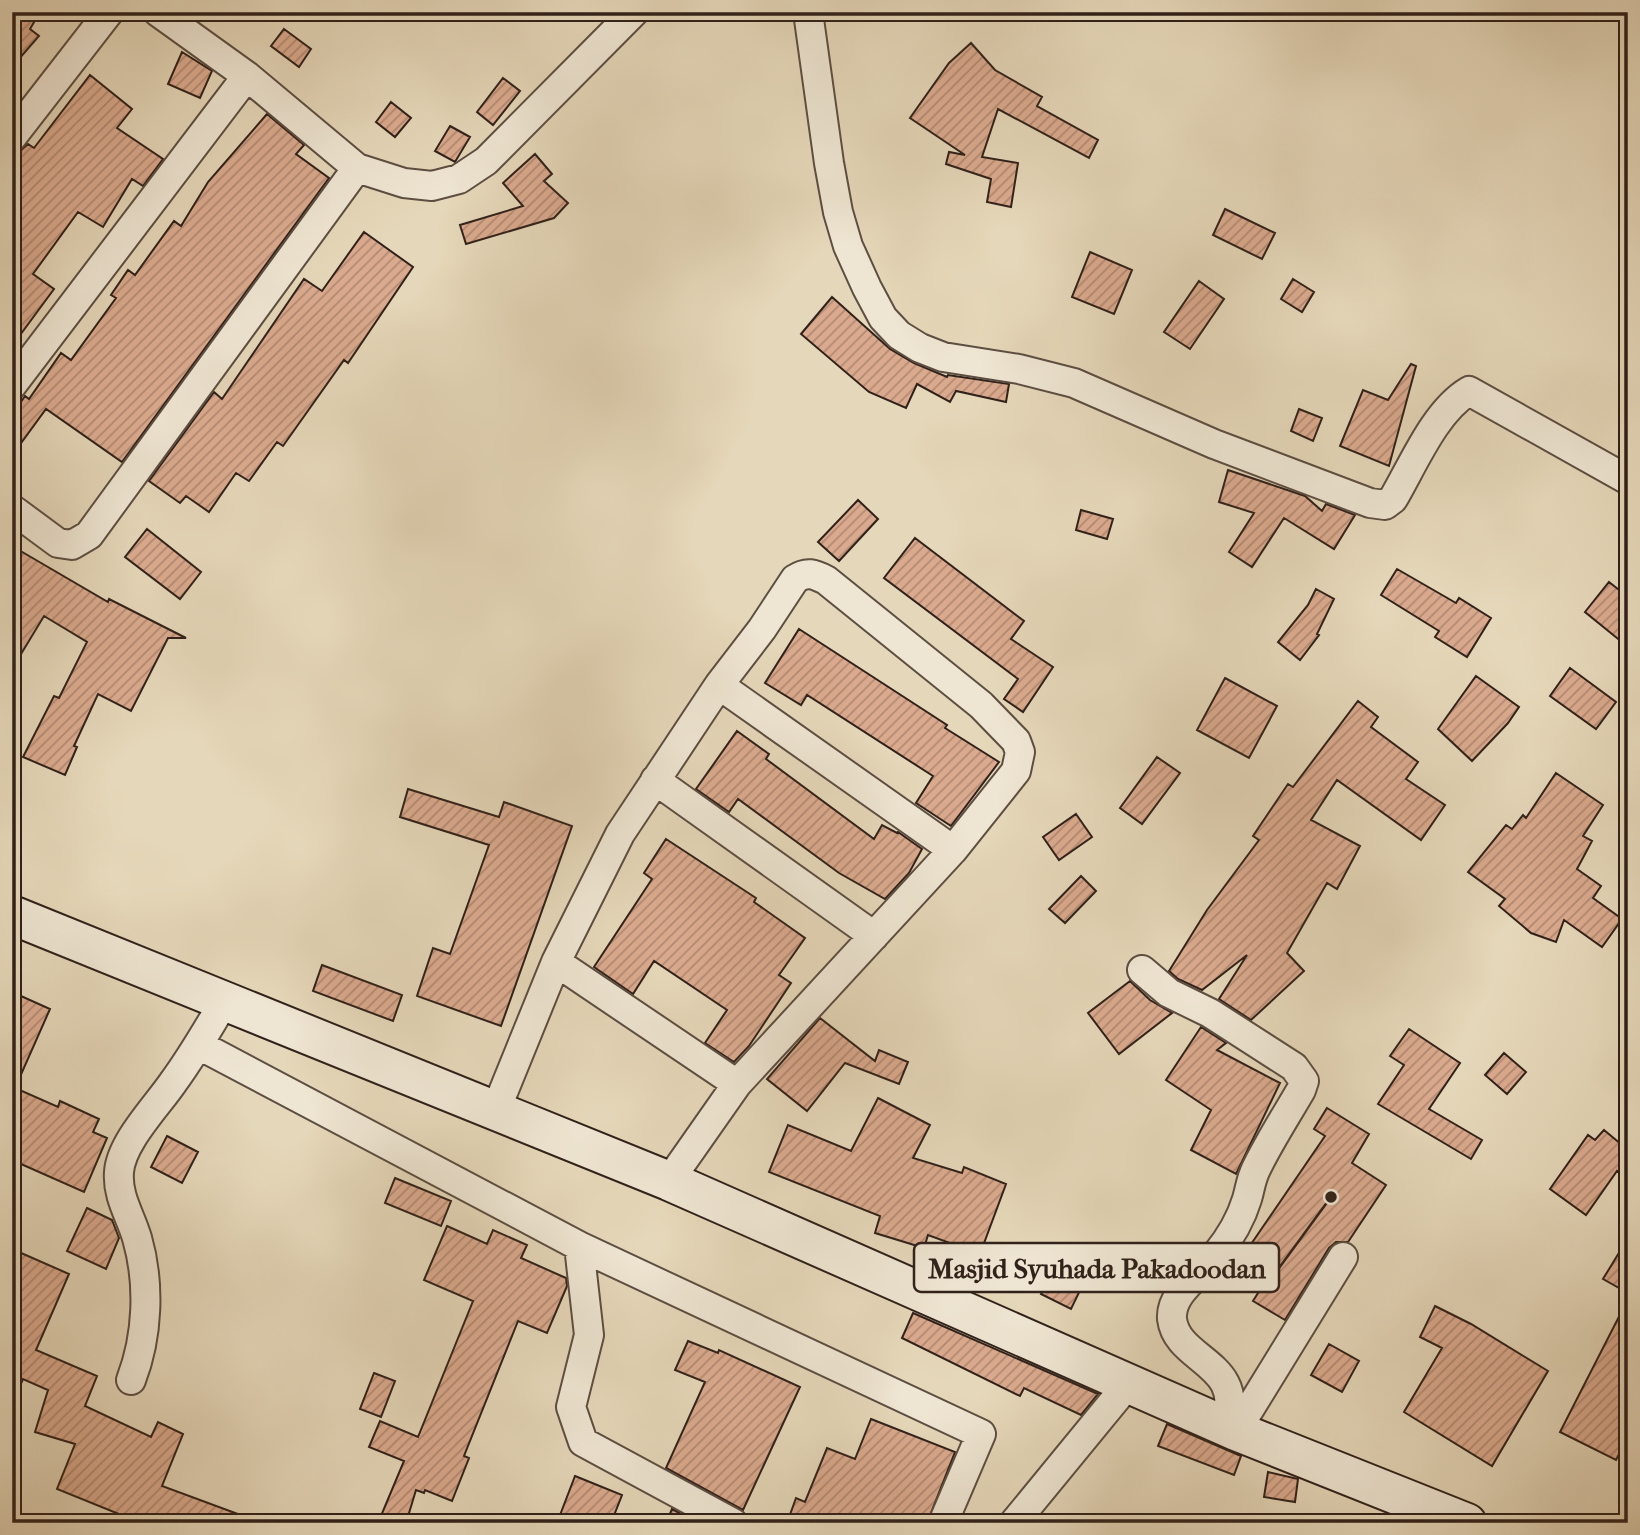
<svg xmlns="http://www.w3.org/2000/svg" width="1640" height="1535" font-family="'IM FELL French Canon',serif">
  <defs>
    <pattern id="building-hatch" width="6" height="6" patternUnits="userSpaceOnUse" patternTransform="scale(1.75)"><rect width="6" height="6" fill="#dbaa8e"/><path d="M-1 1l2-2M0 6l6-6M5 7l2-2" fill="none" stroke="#b28a73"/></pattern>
  </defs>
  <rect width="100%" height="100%" fill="#e5d7b9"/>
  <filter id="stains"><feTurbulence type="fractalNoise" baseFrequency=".00286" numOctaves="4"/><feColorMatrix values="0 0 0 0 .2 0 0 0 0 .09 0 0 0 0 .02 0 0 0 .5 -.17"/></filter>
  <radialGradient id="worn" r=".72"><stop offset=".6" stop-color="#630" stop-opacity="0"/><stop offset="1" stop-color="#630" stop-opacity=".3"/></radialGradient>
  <!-- building -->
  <path fill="url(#building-hatch)" stroke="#30211a" stroke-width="2" d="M 12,12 L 40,12 L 30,29 L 39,36 L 12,67 Z
    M 284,29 L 311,49 L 299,67 L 271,46 Z
    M 971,43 L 995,70 L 1042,97 L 1037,106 L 1098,140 L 1089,158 L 998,109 L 982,157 L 1018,163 L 1011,207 L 987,202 L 991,179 L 946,164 L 949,152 L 965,155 L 910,118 L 949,63 Z
    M 182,52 L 212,71 L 200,98 L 168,84 Z
    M 90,75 L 132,109 L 117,128 L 163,159 L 143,186 L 132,179 L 103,227 L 78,212 L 33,274 L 54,289 L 12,346 L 12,153 L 19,152 L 28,144 L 34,148 Z
    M 503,78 L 520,91 L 493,125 L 477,112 Z
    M 391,102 L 411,118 L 395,137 L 376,122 Z
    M 267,114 L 304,145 L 296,154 L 329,178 L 122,462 L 46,409 L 16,450 L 12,448 L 12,415 L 25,396 L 29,399 L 61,353 L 71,360 L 116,298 L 111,295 L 128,270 L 135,275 L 174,221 L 181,226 L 208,182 Z
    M 450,126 L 470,137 L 455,162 L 435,151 Z
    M 535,154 L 552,174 L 544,181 L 568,203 L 554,218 L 466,244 L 460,225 L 523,206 L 503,183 Z
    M 1225,209 L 1275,233 L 1262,259 L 1213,235 Z
    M 364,232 L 413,267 L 348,363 L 344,360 L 283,446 L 277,442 L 249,481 L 236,473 L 209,512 L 186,496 L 180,503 L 149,481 L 214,392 L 222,399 L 304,279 L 322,291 Z
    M 1090,252 L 1132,270 L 1114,314 L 1072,297 Z
    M 1293,279 L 1314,292 L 1302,312 L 1281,299 Z
    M 1199,281 L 1224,299 L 1190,349 L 1164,332 Z
    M 832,297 L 890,349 L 914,363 L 947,377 L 948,375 L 1009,384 L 1006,402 L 956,391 L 950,402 L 917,384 L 906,408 L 869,392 L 801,334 Z
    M 1411,364 L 1416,366 L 1389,466 L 1340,446 L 1363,390 L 1388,400 Z
    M 1299,409 L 1322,418 L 1313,441 L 1291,431 Z
    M 1228,470 L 1305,496 L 1322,511 L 1326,504 L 1355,515 L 1334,549 L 1284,518 L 1252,567 L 1229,552 L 1254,513 L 1219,502 Z
    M 858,500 L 878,519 L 839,561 L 818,542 Z
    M 1081,510 L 1113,519 L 1107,539 L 1076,530 Z
    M 147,529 L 201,572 L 180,599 L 125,557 Z
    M 915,538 L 1024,621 L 1011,639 L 1053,667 L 1023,712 L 1004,699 L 1018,679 L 884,578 Z
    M 12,546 L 108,602 L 109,599 L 186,638 L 168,638 L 131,711 L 98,694 L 74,746 L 77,747 L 65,775 L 23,757 L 54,696 L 59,698 L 87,642 L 44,616 L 12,669 Z
    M 1397,569 L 1456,603 L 1459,598 L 1491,618 L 1467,657 L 1435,637 L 1439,631 L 1381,595 Z
    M 1609,582 L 1628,597 L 1628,647 L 1585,612 Z
    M 1316,589 L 1334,599 L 1317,634 L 1319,635 L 1300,660 L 1278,642 L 1308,605 Z
    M 799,629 L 947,725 L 945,728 L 999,762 L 951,826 L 916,803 L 933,776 L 807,695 L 801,705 L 765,683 Z
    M 1570,668 L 1616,702 L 1596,729 L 1550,696 Z
    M 1476,676 L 1519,707 L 1508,723 L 1472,761 L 1438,729 Z
    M 1225,678 L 1277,706 L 1249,758 L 1197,730 Z
    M 1358,701 L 1378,717 L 1371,727 L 1418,762 L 1406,779 L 1445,805 L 1421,840 L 1337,780 L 1311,820 L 1360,846 L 1337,889 L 1327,883 L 1287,953 L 1304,971 L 1251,1020 L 1219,999 L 1247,955 L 1202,990 L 1178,979 L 1169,971 L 1207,910 L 1259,840 L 1253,836 L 1288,784 L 1293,787 Z
    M 737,731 L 769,754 L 766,759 L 874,839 L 882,825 L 897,833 L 898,832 L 922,849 L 909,873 L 885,899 L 839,873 L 738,799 L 729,812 L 696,789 Z
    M 1157,757 L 1180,773 L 1142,824 L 1120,808 Z
    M 1556,773 L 1603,805 L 1583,836 L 1592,841 L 1577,869 L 1601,886 L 1593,898 L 1622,919 L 1602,947 L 1564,920 L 1556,942 L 1531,933 L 1499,906 L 1505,899 L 1468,872 L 1506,825 L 1512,829 L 1523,815 L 1526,818 Z
    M 408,789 L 499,817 L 504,802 L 572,826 L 501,1026 L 417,996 L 433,948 L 450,954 L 489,845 L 400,817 Z
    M 1076,814 L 1092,837 L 1059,860 L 1043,837 Z
    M 666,839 L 756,898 L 754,902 L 805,938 L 779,975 L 791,983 L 749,1046 L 734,1062 L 705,1043 L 727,1010 L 654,961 L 633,994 L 594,967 L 652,879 L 644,873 Z
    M 1081,876 L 1096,891 L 1065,923 L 1049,909 Z
    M 322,965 L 402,995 L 393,1021 L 313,991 Z
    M 1130,981 L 1150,1000 L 1172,1013 L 1119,1054 L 1088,1013 Z
    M 12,992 L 50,1009 L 15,1088 L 58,1107 L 60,1101 L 99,1119 L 93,1132 L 107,1138 L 84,1192 L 12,1160 Z
    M 820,1018 L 875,1061 L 879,1050 L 908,1062 L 899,1084 L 845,1063 L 807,1111 L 767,1079 Z
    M 1201,1027 L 1226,1043 L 1217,1050 L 1280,1083 L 1236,1174 L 1191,1150 L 1211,1110 L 1166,1080 Z
    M 1409,1029 L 1460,1063 L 1429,1109 L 1482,1140 L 1471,1159 L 1378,1104 L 1404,1065 L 1390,1056 Z
    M 1504,1053 L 1526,1072 L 1507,1094 L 1485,1075 Z
    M 878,1098 L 930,1125 L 913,1158 L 962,1173 L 964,1167 L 1006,1184 L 980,1254 L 928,1235 L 924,1248 L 875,1233 L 880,1216 L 769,1172 L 788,1125 L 851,1151 Z
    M 1327,1108 L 1369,1134 L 1352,1163 L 1386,1185 L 1348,1242 L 1336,1242 L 1329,1248 L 1285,1320 L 1253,1301 L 1272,1271 L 1245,1253 L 1325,1136 L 1314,1129 Z
    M 1604,1130 L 1628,1150 L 1628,1180 L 1617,1171 L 1586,1215 L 1550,1189 L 1588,1135 L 1595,1140 Z
    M 167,1136 L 198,1152 L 182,1183 L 151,1167 Z
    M 395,1178 L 451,1201 L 441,1226 L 385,1203 Z
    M 87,1208 L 112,1220 L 119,1238 L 106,1269 L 67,1251 Z
    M 447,1226 L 487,1244 L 493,1230 L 527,1245 L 521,1258 L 566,1278 L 567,1286 L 547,1333 L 518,1321 L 464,1456 L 469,1458 L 452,1501 L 425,1490 L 424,1493 L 416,1490 L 406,1523 L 378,1523 L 404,1461 L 369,1447 L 380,1421 L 418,1437 L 473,1301 L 424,1280 Z
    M 1628,1238 L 1628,1293 L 1603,1279 Z
    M 12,1249 L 69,1274 L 36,1350 L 97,1376 L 85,1406 L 151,1437 L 158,1422 L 183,1434 L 162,1486 L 254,1520 L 254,1523 L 141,1523 L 57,1489 L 75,1444 L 35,1432 L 48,1390 L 23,1379 L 12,1404 Z
    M 1059,1259 L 1088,1274 L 1071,1309 L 1041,1294 Z
    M 1628,1299 L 1628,1437 L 1616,1460 L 1560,1432 Z
    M 1435,1306 L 1471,1324 L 1548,1371 L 1492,1466 L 1404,1412 L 1442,1348 L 1420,1337 Z
    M 913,1313 L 1098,1394 L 1081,1415 L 1024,1388 L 1020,1396 L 902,1338 Z
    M 688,1341 L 718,1353 L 719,1350 L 800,1387 L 743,1510 L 666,1468 L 705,1382 L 675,1370 Z
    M 1329,1344 L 1359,1361 L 1342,1392 L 1311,1375 Z
    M 374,1373 L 395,1381 L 381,1417 L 360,1409 Z
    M 871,1419 L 955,1452 L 927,1523 L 787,1523 L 796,1498 L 805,1502 L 827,1448 L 855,1459 Z
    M 1167,1424 L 1241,1456 L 1234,1475 L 1158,1446 Z
    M 1268,1472 L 1298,1479 L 1295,1502 L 1264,1497 Z
    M 575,1476 L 622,1495 L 611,1523 L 557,1523 Z
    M 672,1509 L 698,1523 L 666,1523 Z"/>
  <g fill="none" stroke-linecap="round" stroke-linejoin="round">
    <defs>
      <path id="street" d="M 158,12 L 247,76 L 357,168 L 404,183 L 432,186 L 459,179 L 486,161 L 634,12
        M 808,12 L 829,163 L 838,212 L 848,246 L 867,288 L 883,318 L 899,335 L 920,348 L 943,357 L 1019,369 L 1074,383 L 1214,444 L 1370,503 L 1385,505 L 1393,499 C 1413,465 1435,411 1469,391 L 1628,480
        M 12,137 L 109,12
        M 12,385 L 247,76
        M 12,509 L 58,543 L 72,545 L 89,535 L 357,168
        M 719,685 L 953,850
        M 655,780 L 874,936
        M 556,962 L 737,1084
        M 1142,970 L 1169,993 L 1210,1013 L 1294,1067 L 1304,1081 L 1301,1090 C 1286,1116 1269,1142 1256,1169 C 1251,1179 1250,1189 1247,1199 C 1241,1219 1229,1239 1216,1255 C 1202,1274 1170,1292 1172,1319 C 1177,1362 1248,1363 1225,1425
        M 199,1045 L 579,1246 L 589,1335 L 571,1407 L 583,1442 L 733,1523
        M 495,1112 L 556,962 L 620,834 L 719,685 L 762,629 L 795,579 C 807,571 814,574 826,580 L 981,705 L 1016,741 L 1020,752 L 1016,771 L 953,850 L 737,1084 L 669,1181
        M 579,1246 L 981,1434 L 943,1523
        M 131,1380 C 148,1336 150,1283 137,1238 C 130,1215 117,1196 119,1172 C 121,1142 158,1105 174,1081 C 193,1055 209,1027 225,1000
        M 1236,1431 L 1343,1257
        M 1014,1523 L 1128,1384"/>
      <path id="secondary" d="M 12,915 L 669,1181 L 1236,1431 L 1467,1523"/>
    </defs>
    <!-- street casing -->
    <use href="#street" stroke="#5d4e42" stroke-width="32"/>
    <!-- secondary casing -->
    <use href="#secondary" stroke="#30211a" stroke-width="42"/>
    <!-- street -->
    <use href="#street" stroke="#eee5d2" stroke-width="28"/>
    <!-- secondary -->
    <use href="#secondary" stroke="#eee5d2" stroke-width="38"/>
  </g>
  <!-- callouts -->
  <path fill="none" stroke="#30211a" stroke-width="2.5" d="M1331 1197L1279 1268"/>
  <circle fill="#30211a" stroke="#eee5d2" stroke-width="2.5" cx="1331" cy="1197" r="7"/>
  <rect fill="#eee5d2" stroke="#30211a" stroke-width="2.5" x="914" y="1243" width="365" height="49" rx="7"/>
  <g font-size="28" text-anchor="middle" font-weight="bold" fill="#30211a">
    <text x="1097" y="1278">Masjid Syuhada Pakadoodan</text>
  </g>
  <!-- margin -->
  <rect width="1640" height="1535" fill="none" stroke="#e5d7b9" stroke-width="42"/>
  <rect x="14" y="14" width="1612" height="1507" fill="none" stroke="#30211a" stroke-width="3.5"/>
  <rect x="21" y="21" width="1598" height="1493" fill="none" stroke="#30211a" stroke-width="2"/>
  <rect width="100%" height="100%" filter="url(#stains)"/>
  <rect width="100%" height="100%" fill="url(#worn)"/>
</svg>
